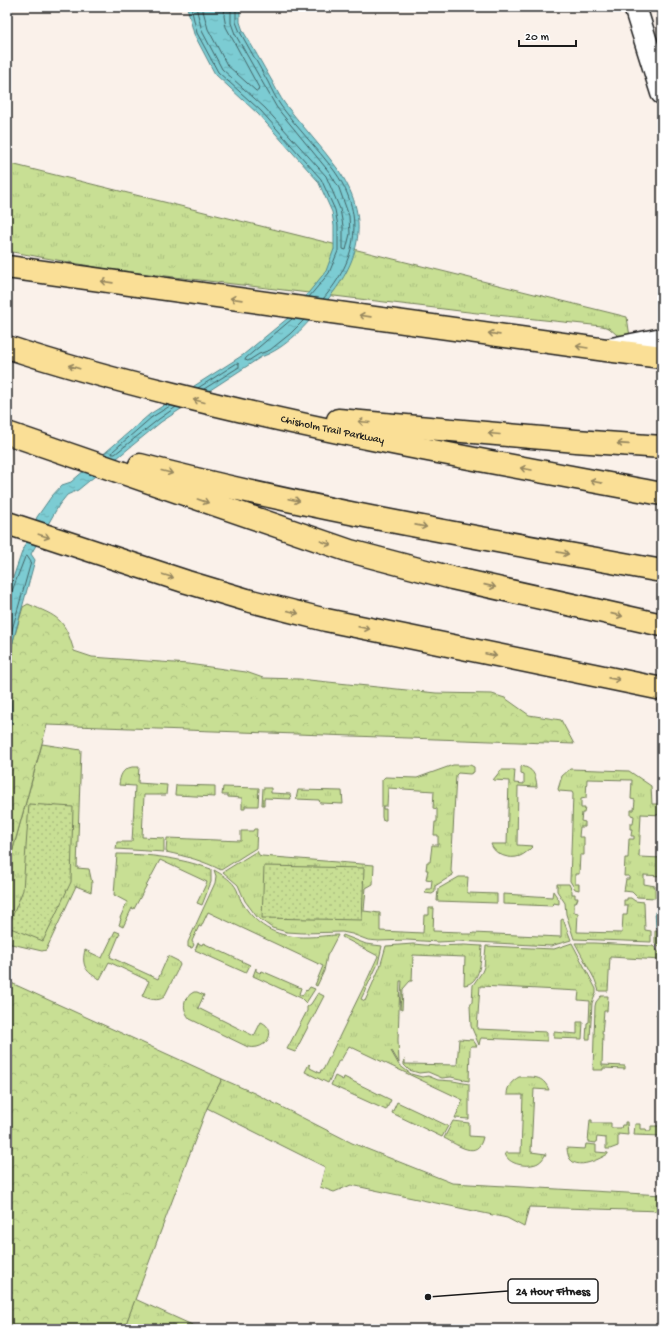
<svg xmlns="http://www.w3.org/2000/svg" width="669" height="1336" font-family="'Gochi Hand',sans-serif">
  <defs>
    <pattern id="grass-tufts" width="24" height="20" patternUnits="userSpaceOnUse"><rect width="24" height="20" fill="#c8df94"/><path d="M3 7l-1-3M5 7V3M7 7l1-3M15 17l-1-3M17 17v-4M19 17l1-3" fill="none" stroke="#abbf7f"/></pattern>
    <pattern id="forest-crowns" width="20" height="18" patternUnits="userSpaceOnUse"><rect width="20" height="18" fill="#c8df94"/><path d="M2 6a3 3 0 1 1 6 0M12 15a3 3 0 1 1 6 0" fill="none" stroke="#abbf7f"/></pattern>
    <pattern id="park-dots" width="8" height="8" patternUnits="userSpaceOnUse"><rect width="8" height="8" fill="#c8df94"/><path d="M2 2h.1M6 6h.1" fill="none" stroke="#abbf7f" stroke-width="1.8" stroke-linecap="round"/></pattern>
    <pattern id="water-ripples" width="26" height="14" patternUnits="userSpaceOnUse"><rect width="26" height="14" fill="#7bccd3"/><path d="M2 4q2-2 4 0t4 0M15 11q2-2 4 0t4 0" fill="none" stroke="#6aafb5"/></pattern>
  </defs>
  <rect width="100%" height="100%" fill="#faf1ea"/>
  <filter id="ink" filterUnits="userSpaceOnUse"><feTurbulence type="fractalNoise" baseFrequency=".025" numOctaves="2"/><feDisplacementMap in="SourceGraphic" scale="8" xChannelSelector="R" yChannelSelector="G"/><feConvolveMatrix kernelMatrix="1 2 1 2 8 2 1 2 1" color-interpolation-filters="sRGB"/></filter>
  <g filter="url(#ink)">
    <!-- grass -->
    <path fill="url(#grass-tufts)" stroke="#727e58" d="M 7,163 L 627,317 L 630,337 L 617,335 L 609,328 L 602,326 L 477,313 L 107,269 L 7,251 Z
      M 42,744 L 81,750 L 77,868 L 89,869 L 92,883 L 91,892 L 76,886 L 46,950 L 42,951 L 7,943 L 7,871 Z
      M 453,765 L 470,765 L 474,767 L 474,772 L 470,774 L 458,773 L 456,775 L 451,871 L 453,875 L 435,886 L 435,892 L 432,894 L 425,893 L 426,889 L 431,889 L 432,880 L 426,879 L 428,870 L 426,870 L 427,862 L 430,862 L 432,845 L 438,845 L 438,835 L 434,835 L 435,822 L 437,822 L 437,809 L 433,808 L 434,791 L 388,788 L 387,806 L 383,806 L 383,809 L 386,809 L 386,820 L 384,820 L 383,821 L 382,817 L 382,780 L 385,777 L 417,778 Z
      M 521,766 C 533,768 536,775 537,787 L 518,786 L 517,845 L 533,846 C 529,850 525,854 520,856 C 510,860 494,855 491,844 L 507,844 L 509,781 L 493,780 L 501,770 L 515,770 L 514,783 L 524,784 L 524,774 L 521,773 Z
      M 132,767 L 139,767 L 138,783 L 167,785 L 166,795 L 144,795 L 142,837 L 164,838 L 164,852 L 116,849 L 117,842 L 132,842 L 135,786 L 119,785 C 120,776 122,769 132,767 Z
      M 570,769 L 629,771 L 651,786 L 652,804 L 662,804 L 662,815 L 641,814 L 639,857 L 662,858 L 662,876 L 644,875 L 644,884 L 655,886 L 655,898 L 637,897 L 632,892 L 624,891 L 626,879 L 629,879 L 629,876 L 624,876 L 625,858 L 628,858 L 629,839 L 634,839 L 634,836 L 631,836 L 632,829 L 630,829 L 630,824 L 633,824 L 634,816 L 631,815 L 631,810 L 634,810 L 635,800 L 631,799 L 632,780 L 587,779 L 586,798 L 581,799 L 581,808 L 585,808 L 584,813 L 582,813 L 581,821 L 585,822 L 585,827 L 580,827 L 579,837 L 584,837 L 584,855 L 580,855 L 579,874 L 575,874 L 575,884 L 579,884 L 579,890 L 575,889 L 570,881 L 573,794 L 572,792 L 559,791 L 558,789 L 562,776 Z
      M 176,785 L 215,786 L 215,797 L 175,795 Z
      M 223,787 L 259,788 L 258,806 L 245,806 L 245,809 L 242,809 L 242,798 L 228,797 L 228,795 L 222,795 Z
      M 263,788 L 271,788 L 271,793 L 290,794 L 291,799 L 264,798 L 264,805 L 262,805 Z
      M 298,790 L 342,791 L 343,804 L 320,803 L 319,800 L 296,799 Z
      M 254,829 L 257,829 L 256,848 L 221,870 C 204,861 185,856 166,852 L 167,838 L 241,841 L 241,831 L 253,831 Z
      M 257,851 L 259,855 L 262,856 L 374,865 L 373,884 L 366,888 L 364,911 L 380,913 L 380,931 L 423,933 L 424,915 L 429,915 L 429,908 L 434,908 L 433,931 L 462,932 L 462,934 L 472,934 L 473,933 L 561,937 L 561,920 L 563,919 L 571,940 L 551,946 L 458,941 L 438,942 L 407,940 L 379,941 L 368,940 L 352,934 L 342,932 L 303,933 L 287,932 L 272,928 L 257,917 L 245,901 L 238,885 L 223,872 Z
      M 117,854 C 149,854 180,858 211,869 L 211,882 L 202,905 L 197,903 L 207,882 L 160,860 L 134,909 L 132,908 L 123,927 L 119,925 L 121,919 L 120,918 L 127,902 L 114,895 Z
      M 214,870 C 223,875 233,881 237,890 C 239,895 240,900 243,904 C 258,928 279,938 308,937 C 318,937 328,935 338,935 L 327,956 L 324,971 L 317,986 L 315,985 L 323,966 L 208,912 L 201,927 L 199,926 L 192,941 L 194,945 L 192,948 L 188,947 L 188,942 L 215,883 L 216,876 Z
      M 459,877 L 468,877 L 467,891 L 468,893 L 497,894 L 497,903 L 437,901 L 438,889 Z
      M 557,884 L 569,884 L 572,891 L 572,894 L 575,894 L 575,898 L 578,898 L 576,903 L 574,903 L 574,912 L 578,913 L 577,932 L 622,933 L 623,915 L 627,915 L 628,905 L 624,905 L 624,900 L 627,900 L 627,898 L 631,898 L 635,901 L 644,902 L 645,930 L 651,931 L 651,942 L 574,939 L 566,914 L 565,903 L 557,891 Z
      M 553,891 L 559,900 L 559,904 L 553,903 L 552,906 L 503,904 L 503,894 L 552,897 Z
      M 115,931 L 120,933 L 110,957 L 158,979 L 168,956 L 178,961 L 180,965 L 164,997 C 158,1002 149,999 142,996 L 149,981 L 109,962 L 100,979 C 86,973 81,965 85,950 L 102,958 Z
      M 655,931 L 662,931 L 662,950 L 655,943 Z
      M 343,935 L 366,944 L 382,946 L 378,964 L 361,999 L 365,1001 L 380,967 L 386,946 L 413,944 L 436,946 L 464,945 L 482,946 C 481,958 481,984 464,985 L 465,957 L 413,955 L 412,981 L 410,981 L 403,989 L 402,1010 L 400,1009 L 402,981 L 400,981 L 398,1040 L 399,1063 L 392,1051 L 391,1051 L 399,1065 L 411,1074 L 422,1077 L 428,1076 L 438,1080 L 453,1081 L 469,1084 L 469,1119 L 455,1118 L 463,1100 L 349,1046 L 341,1060 L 339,1060 L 328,1083 L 305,1072 L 309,1064 L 310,1065 L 310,1068 L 320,1073 L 321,1070 L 323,1070 L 367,980 L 378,956 L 342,937 Z
      M 198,943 L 202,945 L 203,943 L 250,965 L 246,973 L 195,950 Z
      M 572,943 L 596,989 L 596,993 L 592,1003 L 590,1039 L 586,1039 L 587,1023 L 589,1022 L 590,1001 L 578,1000 L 579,991 L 480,986 L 477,1029 L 547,1032 L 547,1041 L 481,1038 L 480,1040 L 479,1045 L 471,1026 L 470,1006 L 472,1002 L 473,985 L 482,972 L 484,967 L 486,946 L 554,949 Z
      M 575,943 L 594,943 L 653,946 L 662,956 L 662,1014 L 656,1015 L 656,1014 L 661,1014 L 661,960 L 610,957 L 608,991 L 599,991 L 595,980 Z
      M 256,968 L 256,971 L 260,973 L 262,971 L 301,988 L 299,994 L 302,996 L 306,990 L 307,991 L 310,987 L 315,989 L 306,1003 L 301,998 L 253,976 Z
      M 194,992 L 197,992 L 204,995 L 198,1008 L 254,1036 L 261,1022 C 278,1029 268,1051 248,1047 L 190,1019 C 182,1010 182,998 194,992 Z
      M 318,993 L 324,996 L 295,1052 L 287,1049 L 307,1011 L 307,1007 L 311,1004 Z
      M 601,996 L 608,996 L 607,1011 L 604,1011 L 602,1034 L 603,1034 L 602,1065 L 625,1066 L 625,1069 L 603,1068 L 603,1070 L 593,1070 L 595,1006 L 596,1002 Z
      M 577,1022 L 583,1022 L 582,1039 L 554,1038 L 554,1032 L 577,1034 Z
      M 459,1039 L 473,1040 L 477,1046 L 471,1046 L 470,1048 L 469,1081 L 451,1077 L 442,1078 L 428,1072 L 419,1073 L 409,1070 L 404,1065 L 404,1060 L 405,1060 L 405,1064 L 457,1065 Z
      M 335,1076 L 343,1080 L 344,1077 L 391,1100 L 386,1110 L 331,1085 Z
      M 519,1077 C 533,1077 543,1075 549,1090 L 534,1089 L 531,1152 L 546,1154 C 544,1157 542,1161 538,1163 C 529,1168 507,1165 505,1153 L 521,1153 L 523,1095 L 507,1095 C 507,1086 512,1081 519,1077 Z
      M 222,1079 L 254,1093 L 352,1143 L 452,1183 L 662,1195 L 662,1211 L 529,1207 L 524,1227 L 507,1218 L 351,1185 L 334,1192 L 320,1187 L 325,1167 L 207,1108 Z
      M 397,1102 L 448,1126 L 442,1137 L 392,1113 Z
      M 590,1120 L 592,1120 L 592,1123 L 611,1123 L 611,1128 L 621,1128 L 622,1125 L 625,1125 L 625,1122 L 627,1122 L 628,1135 L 618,1134 L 618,1146 L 610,1149 L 606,1149 L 606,1138 L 597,1137 L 596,1143 L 588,1142 Z
      M 453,1121 L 469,1123 L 469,1136 L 483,1137 C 478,1161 458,1145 444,1138 Z
      M 635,1124 L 640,1124 L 640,1129 L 646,1129 L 647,1131 L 651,1131 L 651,1126 L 662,1126 L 662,1136 L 634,1135 Z
      M 586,1144 L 596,1145 L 596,1152 L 608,1153 L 608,1154 C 594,1162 568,1174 567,1148 L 585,1149 Z
      M 135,1299 L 201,1329 L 124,1329 Z"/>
    <!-- forest -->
    <path fill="url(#forest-crowns)" stroke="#727e58" d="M 28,604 C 59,617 64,618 74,651 L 92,657 L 188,664 L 246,672 L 263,678 L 299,679 L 436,693 L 492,694 L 505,698 L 529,715 L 561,720 L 574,744 L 47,725 L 7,871 L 7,734 L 12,719 L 9,673 L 12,645 L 23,607 Z
      M 7,981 L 222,1079 L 207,1108 L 124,1329 L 97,1329 L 81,1324 L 79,1329 L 7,1329 Z"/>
    <!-- park -->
    <path fill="url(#park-dots)" stroke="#727e58" d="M 29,804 L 73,807 L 71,882 L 43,941 L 8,927 L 23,890 Z
      M 264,866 L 364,868 L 362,920 L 262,918 Z"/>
    <!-- water -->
    <path fill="url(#water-ripples)" stroke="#55868a" d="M 187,7 L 240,7 L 240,22 L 243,31 C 253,47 262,64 272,81 C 276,89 280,97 285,104 C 302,126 321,146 337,168 C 372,217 361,262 323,305 C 306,325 287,348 261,357 L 161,422 L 78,490 L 67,495 L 59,505 L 31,554 L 35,560 L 12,645 L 9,673 L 12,720 L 7,734 L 7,595 L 23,549 L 37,517 L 51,497 L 62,485 L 71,482 L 150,414 L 243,355 L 288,318 L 326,271 L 334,249 L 334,226 L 332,212 L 318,181 L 258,114 L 215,74 L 194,34 Z
      M 660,895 L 662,895 L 662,927 L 656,927 L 655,912 L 660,912 Z"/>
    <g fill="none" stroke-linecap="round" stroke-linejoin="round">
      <!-- shore -->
      <path stroke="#426265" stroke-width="1" d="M 191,7 L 197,33 L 218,72 L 261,111 L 321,179 L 335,210 L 338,226 L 338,251 L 329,273 L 309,297
        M 196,7 L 202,31 L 222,69 L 265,108 L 326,176 L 340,209 L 343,226 L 343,249 L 346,250 L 350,234 L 349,216 L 339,188 L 330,173 L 277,108 L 235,34 L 231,23 L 231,7
        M 202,7 L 208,29 L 227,65 L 256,91 L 258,91 L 259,88 L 226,27 L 224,16 L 225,7
        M 236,7 L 236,22 L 240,32 C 249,49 259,65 268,82 C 272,90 276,99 281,106 C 297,128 317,148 333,169 C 366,213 358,259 323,299
        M 292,319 L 246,358 L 245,360 L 248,361 L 259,354 L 270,350 L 290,334 L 304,320
        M 198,388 L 237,363 L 239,364 L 239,367 L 204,389
        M 170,406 L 152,417 L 113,451 L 112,454 L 115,454 L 159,419 L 176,407
        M 7,594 L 10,594 L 12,591 L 25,557 L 27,556 L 31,562 L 8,644 L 7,651"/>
      <defs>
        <path id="secondary" d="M 635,7 L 662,93
          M 612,349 L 662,339"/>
        <g id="highway">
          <path d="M 7,267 L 606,350 L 662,357"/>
          <path id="s1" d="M 7,347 C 61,365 117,380 173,394 C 334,435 498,463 662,494"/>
          <path d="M 338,420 L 576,441 L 662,447"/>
          <path d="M 7,433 L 350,551 L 452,578 L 662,625"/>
          <path d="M 140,465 C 312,510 488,539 662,571"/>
          <path d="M 7,523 L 187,582 L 247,600 L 326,620 L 662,689"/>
        </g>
      </defs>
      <!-- secondary casing -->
      <use href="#secondary" stroke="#1c1c1c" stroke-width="25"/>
      <!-- highway casing -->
      <use href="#highway" stroke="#1c1c1c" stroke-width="25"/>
      <!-- secondary -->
      <use href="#secondary" stroke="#fff" stroke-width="22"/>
      <!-- highway -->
      <use href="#highway" stroke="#fadf96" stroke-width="22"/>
    </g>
    <!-- one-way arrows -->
    <defs><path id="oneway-shaft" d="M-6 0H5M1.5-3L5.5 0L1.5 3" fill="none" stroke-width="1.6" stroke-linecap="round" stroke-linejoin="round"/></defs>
    <g stroke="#96875f">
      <use href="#oneway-shaft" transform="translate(107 282) rotate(-172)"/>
      <use href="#oneway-shaft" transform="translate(236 299) rotate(-172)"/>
      <use href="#oneway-shaft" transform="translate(365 316) rotate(-172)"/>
      <use href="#oneway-shaft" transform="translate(494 334) rotate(-172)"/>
      <use href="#oneway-shaft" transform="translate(582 347) rotate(-171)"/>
      <use href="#oneway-shaft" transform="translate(74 367) rotate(-164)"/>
      <use href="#oneway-shaft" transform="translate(199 401) rotate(-166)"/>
      <use href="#oneway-shaft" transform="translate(364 422) rotate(-175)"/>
      <use href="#oneway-shaft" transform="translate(494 434) rotate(-175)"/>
      <use href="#oneway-shaft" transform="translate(623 444) rotate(-176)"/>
      <use href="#oneway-shaft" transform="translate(526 469) rotate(-170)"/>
      <use href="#oneway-shaft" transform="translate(167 472) rotate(15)"/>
      <use href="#oneway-shaft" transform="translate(596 482) rotate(-169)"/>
      <use href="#oneway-shaft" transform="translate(294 500) rotate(12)"/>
      <use href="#oneway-shaft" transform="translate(203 501) rotate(19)"/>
      <use href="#oneway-shaft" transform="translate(421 526) rotate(11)"/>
      <use href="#oneway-shaft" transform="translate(44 536) rotate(18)"/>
      <use href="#oneway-shaft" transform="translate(326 543) rotate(19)"/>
      <use href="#oneway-shaft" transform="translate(563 553) rotate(11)"/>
      <use href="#oneway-shaft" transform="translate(168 576) rotate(18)"/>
      <use href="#oneway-shaft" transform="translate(490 586) rotate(13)"/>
      <use href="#oneway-shaft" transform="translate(293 612) rotate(15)"/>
      <use href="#oneway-shaft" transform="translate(617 615) rotate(13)"/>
      <use href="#oneway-shaft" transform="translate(364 628) rotate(12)"/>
      <use href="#oneway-shaft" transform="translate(491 655) rotate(12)"/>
      <use href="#oneway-shaft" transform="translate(614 679) rotate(11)"/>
    </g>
  </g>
  <g text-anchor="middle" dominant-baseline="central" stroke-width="3.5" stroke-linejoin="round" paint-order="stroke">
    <!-- street labels -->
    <g font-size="11" fill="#1c1c1c" stroke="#fff">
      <text stroke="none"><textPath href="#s1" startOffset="336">Chisholm Trail Parkway</textPath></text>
    </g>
  </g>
  <!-- callouts -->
  <path fill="none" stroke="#1c1c1c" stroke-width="1.5" d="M428 1297L508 1291"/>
  <circle fill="#1c1c1c" stroke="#fff" stroke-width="1.5" cx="428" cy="1297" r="4"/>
  <rect fill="#fff" stroke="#1c1c1c" stroke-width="1.5" x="508" y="1279" width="90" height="24" rx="4"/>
  <g font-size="12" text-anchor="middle" font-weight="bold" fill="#1c1c1c">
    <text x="553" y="1295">24 Hour Fitness</text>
  </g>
  <!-- margin -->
  <rect width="669" height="1336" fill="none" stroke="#fff" stroke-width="24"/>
  <rect x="12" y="12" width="645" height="1312" fill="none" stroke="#1c1c1c" stroke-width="1.5" filter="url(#ink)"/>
  <!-- scale -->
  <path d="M519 40v6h57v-6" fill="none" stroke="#1c1c1c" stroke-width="2"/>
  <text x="525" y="40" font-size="12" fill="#1c1c1c" stroke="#ffffff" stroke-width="3" paint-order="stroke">20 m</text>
</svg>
